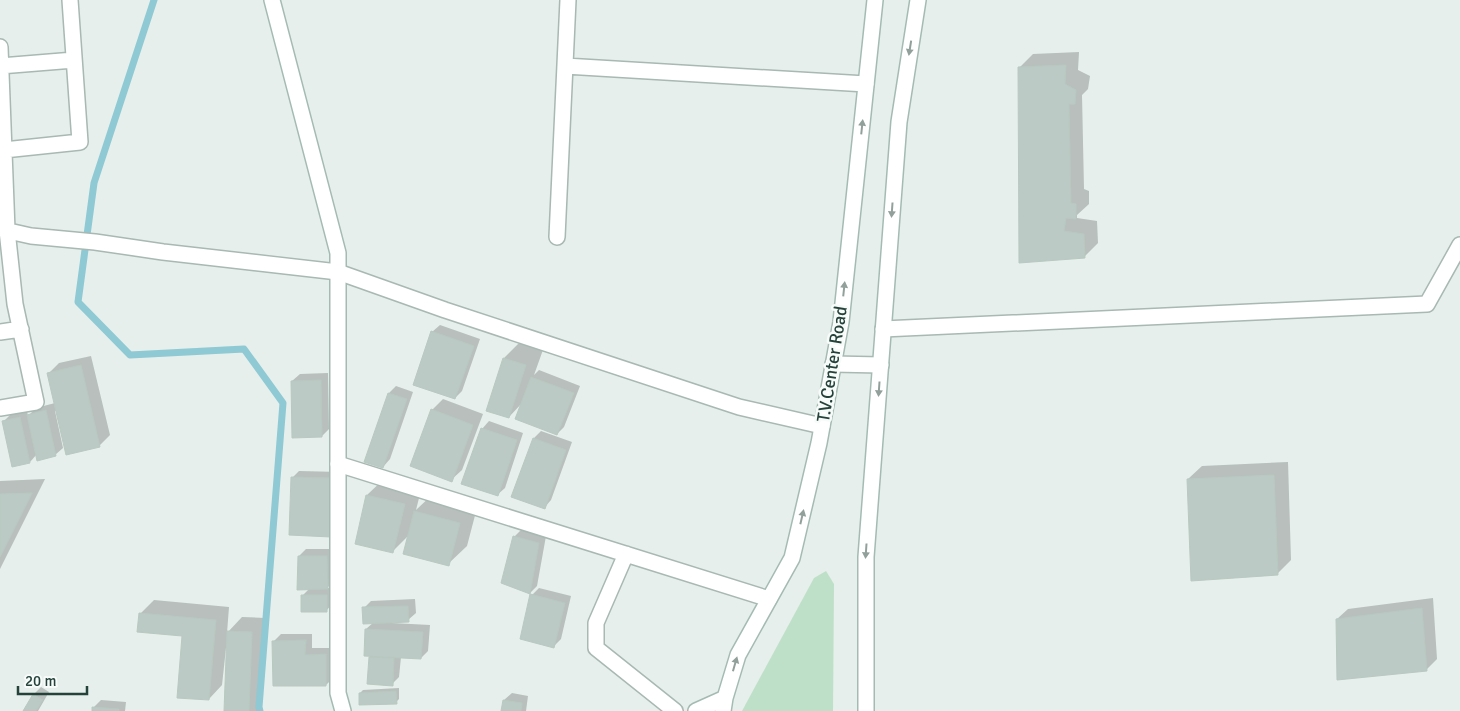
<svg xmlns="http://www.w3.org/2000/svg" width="1460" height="711" font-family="Signika,sans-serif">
  <rect width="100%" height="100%" fill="#e6efeb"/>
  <!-- green -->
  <path fill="#bfe0c8" d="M 826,571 L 834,584 L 833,711 L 742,711 L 814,578 Z"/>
  <!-- shadow -->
  <path fill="#0003" d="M 1079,52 L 1078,70 L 1090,76 L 1088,89 L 1082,95 L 1084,189 L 1089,191 L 1089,204 L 1077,215 L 1077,218 L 1097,221 L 1098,243 L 1084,257 L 1020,262 L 1020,67 L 1033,54 Z
    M 440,325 L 480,339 L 462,391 L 455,398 L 432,332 Z
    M 522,340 L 544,347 L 534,375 L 539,370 L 580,386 L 564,427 L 557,434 L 523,402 L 509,417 L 504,358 Z
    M 91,356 L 110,435 L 99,446 L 57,411 L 55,411 L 63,448 L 55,455 L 37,454 L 30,462 L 3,422 L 10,415 L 27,411 L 28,416 L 36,408 L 55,403 L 48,374 L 59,363 Z
    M 328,373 L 329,429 L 322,436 L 292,381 L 300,374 Z
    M 396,386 L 413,392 L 390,459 L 383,467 L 389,393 Z
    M 443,399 L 483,414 L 462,470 L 451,480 L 432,410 Z
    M 489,421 L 523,433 L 505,488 L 497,495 L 482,429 Z
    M 541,431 L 572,442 L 551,500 L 544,508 L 513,496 L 534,438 Z
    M 1288,462 L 1291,560 L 1277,574 L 1188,479 L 1202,466 Z
    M 299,471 L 340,472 L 338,528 L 292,478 Z
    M 386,477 L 422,486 L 416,510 L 434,493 L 478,504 L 467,546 L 448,564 L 409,535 L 393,551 L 367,495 Z
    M 45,479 L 0,569 L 0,481 Z
    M 522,529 L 546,536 L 537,586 L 530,593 L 514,537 Z
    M 306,549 L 334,549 L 334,581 L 327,588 L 333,588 L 333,603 L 326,611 L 303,595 L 310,588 L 299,556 Z
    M 539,588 L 571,596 L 561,639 L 554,646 L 532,595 Z
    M 1433,598 L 1437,659 L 1426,670 L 1337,619 L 1348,609 Z
    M 415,599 L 416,613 L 408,620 L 392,621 L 392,623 L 430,625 L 428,651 L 421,658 L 401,657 L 399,677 L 392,684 L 368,683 L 370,656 L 366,629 L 374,622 L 364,608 L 371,601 Z
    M 154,600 L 229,607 L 227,633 L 242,617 L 265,618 L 261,711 L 225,711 L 228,648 L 226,648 L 222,685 L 209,699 L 184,635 L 140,614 Z
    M 281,634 L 312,634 L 312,648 L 333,648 L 333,678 L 326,685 L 274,641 Z
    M 41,687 L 49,692 L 38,711 L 24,711 L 34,694 Z
    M 399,688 L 399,699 L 396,702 L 360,693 L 363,690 Z
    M 512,693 L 528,696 L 526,711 L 502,711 L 504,700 Z
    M 101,700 L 126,702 L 125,711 L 93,711 L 93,708 Z"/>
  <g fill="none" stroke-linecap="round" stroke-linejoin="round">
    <!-- stream -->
    <path stroke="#8ec9d4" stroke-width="7" d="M 154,0 L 94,183 L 78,302 L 130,355 L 244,349 L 283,403 L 259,707 L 260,711"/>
  </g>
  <!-- building -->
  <path fill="#bbcac4" stroke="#b8c9c2" d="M 1066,65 L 1065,84 L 1076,90 L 1075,104 L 1069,104 L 1071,203 L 1076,204 L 1076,219 L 1066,218 L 1064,231 L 1084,234 L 1085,258 L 1019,263 L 1018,67 Z
    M 431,331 L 474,346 L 455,399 L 413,385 Z
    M 503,358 L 526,365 L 509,418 L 486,411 Z
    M 81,365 L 100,447 L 66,455 L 47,373 Z
    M 531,377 L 574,393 L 557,435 L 515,419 Z
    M 321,380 L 322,437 L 292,438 L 291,381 Z
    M 388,393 L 407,399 L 383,468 L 364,462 Z
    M 431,409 L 473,425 L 452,482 L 410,466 Z
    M 46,410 L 56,456 L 37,461 L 27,415 Z
    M 20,417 L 30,463 L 12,467 L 2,421 Z
    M 481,428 L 517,440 L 498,496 L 461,484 Z
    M 533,438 L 566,450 L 545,509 L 511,497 Z
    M 1274,475 L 1278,575 L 1191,581 L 1187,479 Z
    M 291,477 L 333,478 L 331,537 L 289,535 Z
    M 32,493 L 0,557 L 0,494 Z
    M 366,495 L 405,504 L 393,553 L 355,544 Z
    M 414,511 L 460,523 L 449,566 L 403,554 Z
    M 513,536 L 539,543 L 530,594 L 501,583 Z
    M 298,556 L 327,556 L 328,589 L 297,590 Z
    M 530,594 L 565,603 L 554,648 L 520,639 Z
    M 301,595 L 327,595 L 327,612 L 301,612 Z
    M 408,606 L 409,622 L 363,624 L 362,607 Z
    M 1422,608 L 1427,671 L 1337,680 L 1336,619 Z
    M 139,613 L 216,620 L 209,700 L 177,698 L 182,636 L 137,632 Z
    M 365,629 L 423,632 L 421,659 L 364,656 Z
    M 227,631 L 252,632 L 249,711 L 224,711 Z
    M 306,640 L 305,655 L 326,654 L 326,686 L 273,686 L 272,641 Z
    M 369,657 L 394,658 L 393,686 L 367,684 Z
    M 396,691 L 397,704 L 359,705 L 359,693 Z
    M 33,694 L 43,700 L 36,711 L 23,711 Z
    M 503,700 L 522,703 L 521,711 L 501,711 Z
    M 92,707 L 119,709 L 119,711 L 92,711 Z"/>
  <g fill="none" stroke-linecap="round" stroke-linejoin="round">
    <defs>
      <path id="street" d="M 0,47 L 7,230 L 15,304 L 36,402 L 0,408
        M 0,66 L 74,60
        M 565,66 L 866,84
        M 4,150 L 80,142 L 70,0
        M 0,229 L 31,236 L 95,242 L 163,252 L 338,272 L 445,310 L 739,407 L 822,426
        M 557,237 L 568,0
        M 883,329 L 1427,304 L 1460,245
        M 0,332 L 21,329
        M 833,364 L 881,365
        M 338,464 L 769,599
        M 626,554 L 596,623 L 596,648 L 675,711"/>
      <path id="secondary" d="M 272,0 L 338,253 L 338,693 L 343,711
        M 696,711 L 725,698
        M 723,711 L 725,698 L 738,655 L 792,558 L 819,443 L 841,322 L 875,0
        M 866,711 L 866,557 L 899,122 L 918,0"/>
    </defs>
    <!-- street casing -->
    <use href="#street" stroke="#a8b8b2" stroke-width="18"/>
    <!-- secondary casing -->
    <use href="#secondary" stroke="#a4bbb3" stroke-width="18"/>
    <!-- street -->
    <use href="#street" stroke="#fff" stroke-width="15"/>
    <!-- secondary -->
    <use href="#secondary" stroke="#fff" stroke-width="15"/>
  </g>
  <!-- one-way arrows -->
  <defs><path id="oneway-solid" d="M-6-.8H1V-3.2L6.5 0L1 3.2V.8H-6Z" transform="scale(1.25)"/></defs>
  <g fill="#92a09c">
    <use href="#oneway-solid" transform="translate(910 48) rotate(99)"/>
    <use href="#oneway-solid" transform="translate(862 127) rotate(-84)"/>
    <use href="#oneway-solid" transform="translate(892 210) rotate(94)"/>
    <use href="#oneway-solid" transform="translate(844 289) rotate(-84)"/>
    <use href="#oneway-solid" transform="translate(879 389) rotate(94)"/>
    <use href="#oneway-solid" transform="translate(802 517) rotate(-77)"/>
    <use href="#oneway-solid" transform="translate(866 551) rotate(94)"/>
    <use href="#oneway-solid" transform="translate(735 664) rotate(-74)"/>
  </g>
  <g text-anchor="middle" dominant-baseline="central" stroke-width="5" stroke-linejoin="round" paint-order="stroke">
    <!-- street labels -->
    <g font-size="18" fill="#24423a" stroke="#f7fbf9">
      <text transform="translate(832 364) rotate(-81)">T.V.Center Road</text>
    </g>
  </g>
  <!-- scale -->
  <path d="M18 686v8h69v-8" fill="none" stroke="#24423a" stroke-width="2.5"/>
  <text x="25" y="686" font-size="15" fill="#24423a" stroke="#f7fbf9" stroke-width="4" paint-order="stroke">20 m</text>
</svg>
